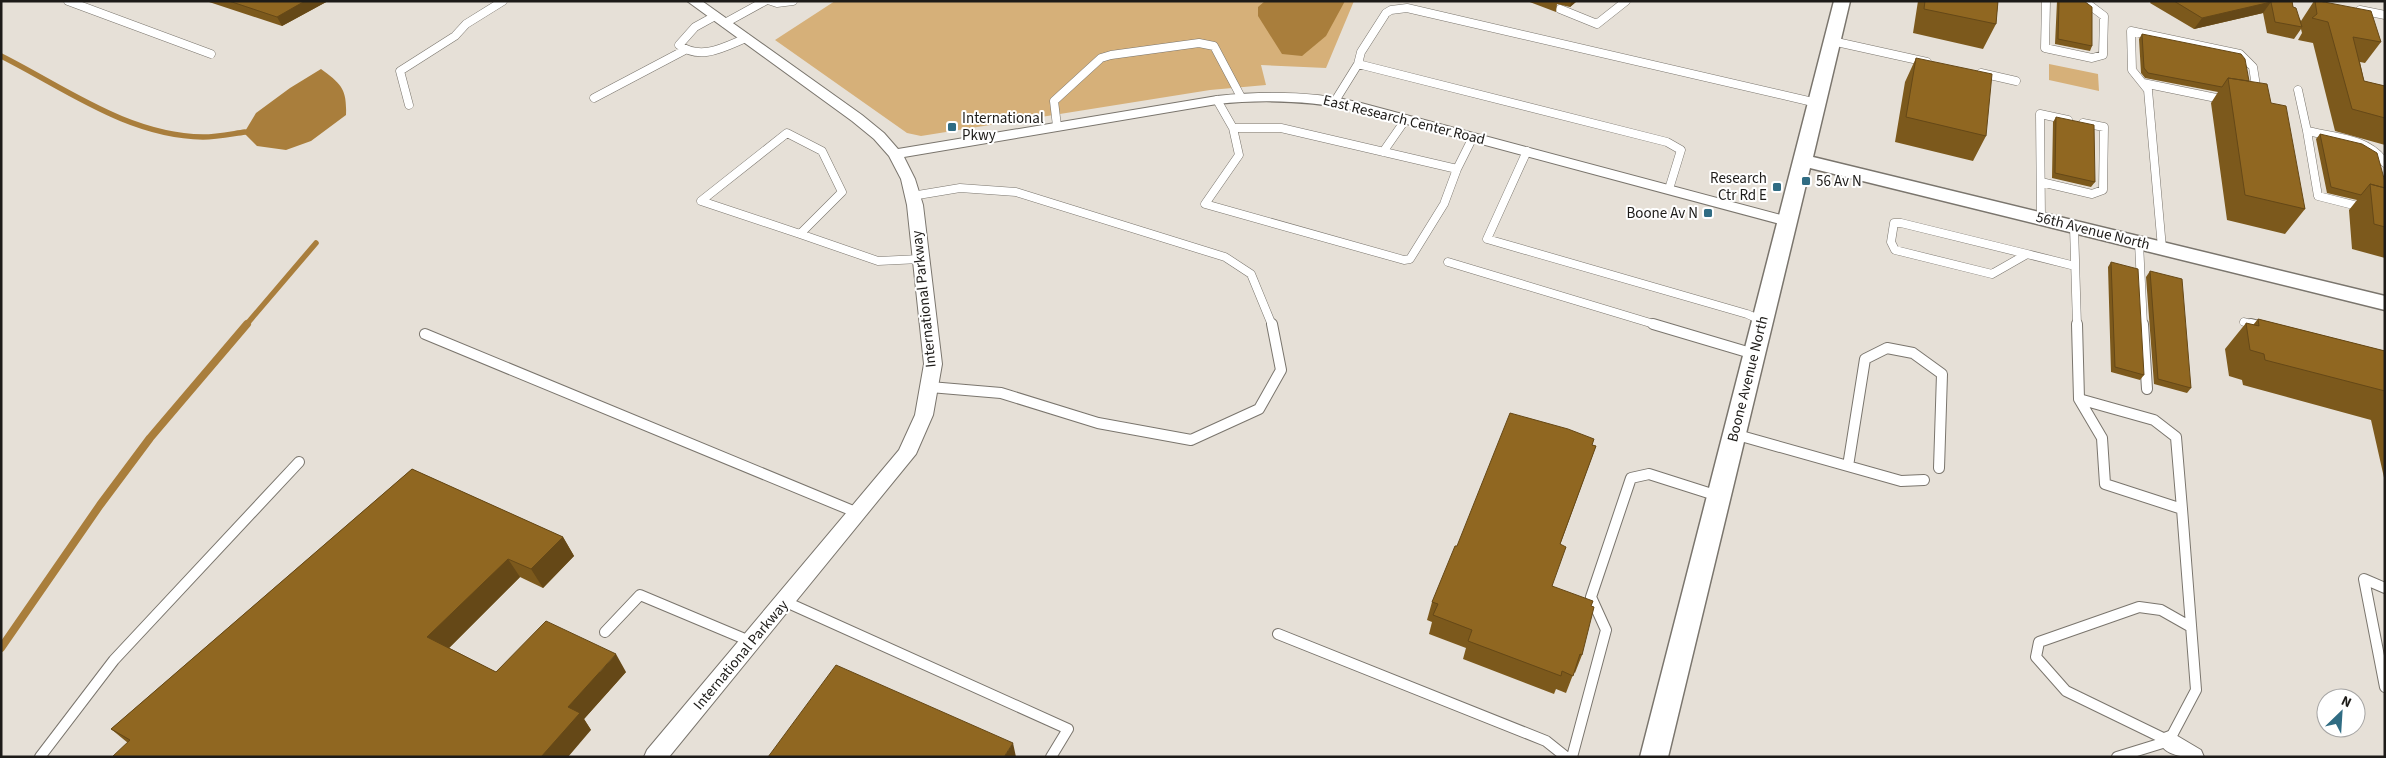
<svg xmlns="http://www.w3.org/2000/svg" width="2386" height="758" font-family="'Source Sans 3',sans-serif">
  <rect width="100%" height="100%" fill="#e6e0d7"/>
  <!-- green -->
  <path fill="#d6b079" d="M 835,1 L 1354,1 L 1326,68 L 1261,65 L 1266,85 L 1210,90 L 921,136 L 907,133 L 775,40 Z
    M 2049,64 L 2098,74 L 2099,91 L 2049,80 Z"/>
  <!-- water -->
  <path fill="#a97e3c" d="M 1265,1 L 1345,1 L 1326,36 L 1302,56 L 1282,54 L 1258,16 L 1258,7 Z
    M 321,69 C 341,84 347,88 346,115 L 311,141 L 286,150 L 257,146 L 244,133 L 256,113 L 290,88 Z"/>
  <g fill="none" stroke-linecap="round" stroke-linejoin="round">
    <!-- stream-far1 -->
    <path stroke="#a97e3c" stroke-width="5.5" d="M 1,56 C 65,88 128,136 203,137 C 217,137 231,134 245,132
      M 246,325 L 316,243"/>
    <!-- stream -->
    <path stroke="#a97e3c" stroke-width="8" d="M 1,648 L 100,505 L 150,438 L 247,324"/>
    <defs>
      <path id="service-far1" d="M 68,1 L 211,54
        M 771,1 L 777,3 L 793,1
        M 2046,1 L 2045,48 L 2092,58 L 2103,55 L 2104,16 L 2084,1
        M 1560,9 L 1597,24 L 1626,1
        M 2360,10 L 2385,15
        M 715,16 L 695,27 L 679,45 C 701,61 724,47 746,38
        M 725,23 L 765,1
        M 1832,41 L 1927,62
        M 1358,64 L 1361,52 L 1386,13 L 1391,10 L 1407,8 L 1817,103
        M 1981,73 L 2016,81
        M 2143,83 L 2226,100
        M 2298,90 L 2307,131
        M 594,98 L 685,50
        M 1217,100 L 1233,128 L 1281,128 L 1457,169 L 1473,137
        M 1335,101 L 1358,64 L 1667,142 L 1681,150 L 1669,189
        M 409,105 L 400,71 L 455,36 L 466,24 L 503,1
        M 1057,126 L 1054,101 L 1101,58 L 1111,55 L 1199,43 L 1214,46 L 1241,97
        M 1233,128 L 1239,155 L 1205,204 L 1404,260 L 1410,259 L 1444,204 L 1457,169
        M 787,133 L 822,151 L 842,192 L 800,234 L 701,201 Z
        M 1527,151 L 1487,239 L 1747,314 L 1763,321
        M 1383,152 L 1406,119
        M 2385,163 C 2369,138 2334,137 2307,131 L 2318,196 L 2385,213
        M 2041,182 L 2092,194 L 2103,190 L 2104,127 L 2083,123
        M 912,196 L 960,188 L 1016,192 L 1225,257 L 1251,274 L 1272,325
        M 2041,219 L 2040,114 L 2068,120
        M 1894,223 L 1901,223 L 2027,254 L 1992,274 L 1895,250 L 1891,242 Z
        M 2074,227 L 2077,325
        M 800,234 L 878,261 L 920,259
        M 2139,243 L 2143,325
        M 2162,248 L 2148,90 L 2132,70 L 2131,31 L 2240,54 L 2253,67 L 2257,92
        M 2027,254 L 2075,266
        M 1448,262 L 1657,325
        M 2244,322 L 2255,325"/>
      <path id="service" d="M 1653,324 L 1754,354
        M 2077,324 L 2079,399 L 2102,438 L 2105,484 L 2182,509 L 2196,690 L 2169,741 L 2066,691 L 2036,657 L 2039,642 L 2139,607 L 2161,610 L 2191,627
        M 2143,324 L 2147,389
        M 2251,324 L 2263,327
        M 425,334 L 858,513
        M 930,387 L 1001,393 L 1098,423 L 1191,440 L 1259,409 L 1281,370 L 1272,324
        M 2079,399 L 2154,420 L 2176,437 L 2182,509
        M 1734,434 L 1901,481 L 1924,480
        M 1848,466 L 1865,359 L 1887,348 L 1913,353 L 1942,374 L 1939,468
        M 2385,588 L 2364,579 L 2385,687
        M 786,602 L 1068,729 L 1051,757
        M 605,632 L 640,595 L 752,642
        M 1278,634 L 1546,741 L 1566,757
        M 40,757 L 114,660 L 299,462
        M 1572,757 L 1606,630 L 1591,597 L 1631,478 L 1649,474 L 1718,496
        M 2117,757 L 2169,741"/>
      <path id="minor" d="M 687,1 L 702,1 L 862,115 L 884,133 L 898,149 L 1217,96 C 1265,91 1314,91 1361,103 L 1792,218 L 1795,221 L 1787,226 L 1355,110 C 1309,101 1264,99 1217,104 L 904,157 L 915,179 L 923,205 L 942,364 L 933,415 L 916,454 L 669,757 L 644,757 L 647,750 L 899,450 L 915,415 L 924,364 L 907,205 L 901,179 L 889,156 L 874,139 L 852,121 Z
        M 2169,731 L 2201,750 L 2204,757 C 2186,757 2167,758 2158,741 L 2161,734 Z"/>
      <path id="tertiary" d="M 1834,1 L 1850,1 L 1813,157 L 2385,296 L 2385,310 L 1810,168 L 1668,757 L 1640,757 Z"/>
    </defs>
    <!-- service-far1 casing -->
    <use href="#service-far1" stroke="#7a756d" stroke-width="9"/>
    <!-- service casing -->
    <use href="#service" stroke="#7a756d" stroke-width="12"/>
    <!-- minor casing -->
    <use href="#minor" stroke="#7a756d" stroke-width="2"/>
    <!-- tertiary casing -->
    <use href="#tertiary" stroke="#7a756d" stroke-width="3"/>
    <!-- service-far1 -->
    <use href="#service-far1" stroke="#fff" stroke-width="8"/>
    <!-- service -->
    <use href="#service" stroke="#fff" stroke-width="10"/>
    <!-- minor -->
    <use href="#minor" fill="#fff" fill-rule="evenodd"/>
    <!-- tertiary -->
    <use href="#tertiary" fill="#fff" fill-rule="evenodd"/>
  </g>
  <!-- wall -->
  <path fill="#7c591c" d="M 206,1 L 328,1 L 282,26 Z
    M 1527,1 L 1577,1 L 1570,7 L 1557,4 L 1556,12 Z
    M 1918,1 L 1998,1 L 1996,24 L 1983,49 L 1913,33 Z
    M 2057,1 L 2084,1 L 2092,46 L 2090,51 L 2055,44 Z
    M 2151,1 L 2292,1 L 2293,7 L 2301,21 L 2314,1 L 2319,1 L 2381,42 L 2365,63 L 2360,62 L 2364,81 L 2385,86 L 2385,145 L 2335,131 L 2313,43 L 2298,40 L 2302,33 L 2301,29 L 2294,39 L 2267,33 L 2263,13 L 2194,29 L 2150,3 Z
    M 2142,34 L 2249,81 L 2271,103 L 2305,209 L 2285,234 L 2227,220 L 2211,103 L 2218,92 L 2145,78 L 2141,73 L 2139,39 Z
    M 1916,58 L 1986,136 L 1973,161 L 1895,142 L 1905,82 Z
    M 2056,117 L 2095,182 L 2091,187 L 2052,178 L 2053,122 Z
    M 2320,134 L 2385,182 L 2385,258 L 2352,249 L 2349,210 L 2357,200 L 2327,193 L 2316,139 Z
    M 2111,262 L 2144,375 L 2140,380 L 2111,372 L 2108,267 Z
    M 2150,271 L 2191,388 L 2187,393 L 2154,384 L 2146,277 Z
    M 2258,319 L 2385,351 L 2385,482 L 2371,420 L 2243,385 L 2242,380 L 2229,376 L 2225,349 L 2246,323 L 2253,325 Z
    M 1592,445 L 1596,446 L 1560,545 L 1552,586 L 1591,606 L 1582,655 L 1575,673 L 1574,672 L 1566,693 L 1556,689 L 1554,694 L 1463,659 L 1466,648 L 1429,634 L 1432,622 L 1427,620 L 1432,602 L 1457,546 Z
    M 412,469 L 563,537 L 574,556 L 543,588 L 520,577 L 449,648 L 496,672 L 626,672 L 584,719 L 591,730 L 128,743 L 111,729 Z"/>
  <!-- shaded-wall -->
  <path fill="#654817" d="M 305,1 L 328,1 L 282,26 L 277,17 Z
    M 1571,1 L 1577,1 L 1570,7 Z
    M 2271,2 L 2263,13 L 2194,29 L 2202,18 Z
    M 563,537 L 574,556 L 543,588 L 531,569 Z
    M 508,559 L 520,577 L 441,656 L 427,637 Z
    M 616,654 L 626,672 L 584,719 L 591,730 L 568,757 L 541,757 L 568,707 Z
    M 1013,743 L 1016,757 L 1004,757 Z"/>
  <!-- building -->
  <path fill="#906721" stroke="#654817" d="M 229,1 L 305,1 L 277,17 Z
    M 1925,1 L 1998,1 L 1996,24 L 1924,9 Z
    M 2059,1 L 2084,1 L 2092,7 L 2092,46 L 2058,39 Z
    M 2174,1 L 2292,1 L 2293,7 L 2296,8 L 2302,27 L 2275,22 L 2271,2 L 2202,18 Z
    M 2315,1 L 2319,1 L 2371,11 L 2381,42 L 2353,37 L 2364,81 L 2385,86 L 2385,118 L 2352,109 L 2328,22 L 2312,18 L 2317,14 Z
    M 2142,34 L 2241,54 L 2245,59 L 2249,81 L 2228,78 L 2222,87 L 2148,73 L 2144,68 Z
    M 1916,58 L 1992,74 L 1986,136 L 1906,117 Z
    M 2228,78 L 2267,84 L 2271,103 L 2286,106 L 2305,209 L 2245,195 Z
    M 2056,117 L 2094,125 L 2095,182 L 2055,173 Z
    M 2320,134 L 2362,144 L 2377,153 L 2385,182 L 2385,188 L 2370,184 L 2361,195 L 2331,187 Z
    M 2370,184 L 2385,188 L 2385,227 L 2374,224 Z
    M 2111,262 L 2138,269 L 2144,375 L 2115,367 Z
    M 2150,271 L 2182,279 L 2191,388 L 2158,379 Z
    M 2258,319 L 2385,351 L 2385,391 L 2265,360 L 2264,354 L 2250,350 L 2246,323 L 2259,326 Z
    M 1510,413 L 1568,429 L 1594,439 L 1592,445 L 1596,446 L 1560,544 L 1566,547 L 1552,586 L 1593,601 L 1591,606 L 1594,607 L 1582,655 L 1580,654 L 1573,676 L 1562,671 L 1561,676 L 1468,641 L 1472,630 L 1433,615 L 1438,604 L 1432,602 L 1455,546 L 1457,546 Z
    M 412,469 L 563,537 L 531,569 L 508,559 L 427,637 L 496,672 L 546,621 L 616,654 L 568,707 L 580,713 L 541,757 L 112,757 L 130,740 L 111,729 Z
    M 836,665 L 1013,743 L 1004,757 L 768,757 Z"/>
  <!-- markers -->
  <g fill="#306c83" stroke="#fff" stroke-width="2">
    <rect x="947" y="122" width="10" height="10" rx="2.5"/>
    <rect x="1801" y="176" width="10" height="10" rx="2.5"/>
    <rect x="1772" y="182" width="10" height="10" rx="2.5"/>
    <rect x="1703" y="208" width="10" height="10" rx="2.5"/>
  </g>
  <g text-anchor="middle" dominant-baseline="central" stroke-width="4" stroke-linejoin="round" paint-order="stroke">
    <!-- poi labels -->
    <g font-size="15" fill="#1d1b18" stroke="#fff" text-anchor="start">
      <text x="962" y="118">International<tspan x="962" dy="17">Pkwy</tspan></text>
      <text x="1767" y="178" text-anchor="end">Research<tspan x="1767" dy="17">Ctr Rd E</tspan></text>
      <text x="1816" y="181">56 Av N</text>
      <text x="1698" y="213" text-anchor="end">Boone Av N</text>
    </g>
    <!-- street labels -->
    <g font-size="15" fill="#1d1b18" stroke="#fff">
      <text transform="translate(1404 120) rotate(14)">East Research Center Road</text>
      <text transform="translate(2093 231) rotate(14)">56th Avenue North</text>
      <text transform="translate(924 299) rotate(-96)">International Parkway</text>
      <text transform="translate(1748 379) rotate(-76)">Boone Avenue North</text>
      <text transform="translate(741 655) rotate(-50)">International Parkway</text>
    </g>
  </g>
  <!-- border -->
  <rect width="2386" height="758" fill="none" stroke="#1d1b18" stroke-width="5"/>
  <!-- north arrow -->
  <g transform="translate(2341 713) rotate(25)"><circle r="24" fill="#ffffff" stroke="#a5a4a3"/>
  <path d="M0-4L9 19L0 12L-9 19Z" fill="#306c83"/>
  <text y="-8" font-size="14" font-weight="bold" text-anchor="middle" fill="#1d1b18">N</text>
  </g>
</svg>
